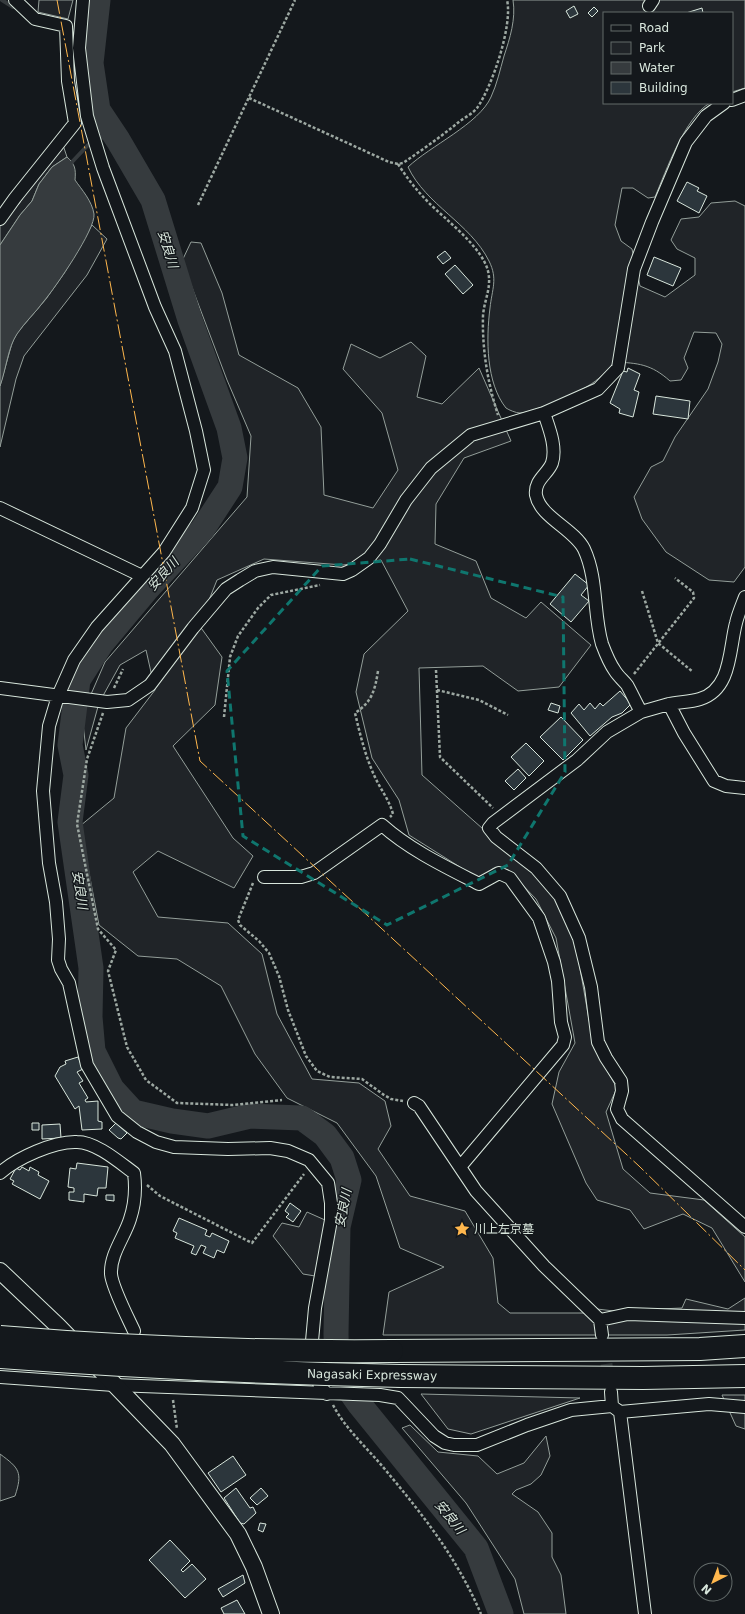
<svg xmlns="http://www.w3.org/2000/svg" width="745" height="1614" font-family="'DejaVu Sans','Noto Sans JP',sans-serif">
  <rect width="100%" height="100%" fill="#14181c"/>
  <!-- green -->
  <path fill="#202428" stroke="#939e99" d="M 39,0 L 73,0 L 68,19 L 38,12 Z
    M 513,0 L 745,0 L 745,88 L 732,92 L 732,13 L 604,13 L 604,103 L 710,103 C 685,117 666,171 655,197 L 648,198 L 633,188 L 622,188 L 615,225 L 621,241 L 632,249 L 640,286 L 665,297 L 695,275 L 695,258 L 677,249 L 671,240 L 681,219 L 699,217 L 711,203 L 735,201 L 745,206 L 745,567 L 734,582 L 709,580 L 666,552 L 642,519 L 634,497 L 651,467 L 663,461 L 675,437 L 708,389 L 718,362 L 722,344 L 716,333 L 694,332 L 684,358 L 688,368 L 681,380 L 670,381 C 651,364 638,363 614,362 C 608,371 598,380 588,386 C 577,393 532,413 520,413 C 516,413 509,410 506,408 C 486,383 486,339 490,308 C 492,289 498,279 489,261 C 470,223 426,205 408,167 C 430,146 479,124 491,97 C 497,84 500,70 504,56 C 510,38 516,19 513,0 Z
    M 63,145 L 67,157 L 52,167 L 39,184 L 32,201 L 20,215 L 0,245 L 0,222 L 19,204 L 36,177 Z
    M 92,225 L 107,239 L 87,275 L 24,356 L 16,379 L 0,447 L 0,386 L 12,343 L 17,333 L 46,299 L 65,272 Z
    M 191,242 L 201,243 L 222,293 L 239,355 L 298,388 L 321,427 L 324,495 L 373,508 L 398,470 L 382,413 L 343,369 L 351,344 L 380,358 L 411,342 L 426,356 L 417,397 L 442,404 L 479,368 L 511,441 L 464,458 L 436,504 L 435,544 L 476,561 L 491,598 L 526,618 L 541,602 L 591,645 L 559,687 L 518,691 L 483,666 L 419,668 L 422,775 L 535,875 L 557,901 L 575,940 L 594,1048 L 617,1088 L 606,1112 L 623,1169 L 650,1193 L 704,1200 L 745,1237 L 745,1282 L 712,1228 L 683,1214 L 644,1229 L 630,1210 L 597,1200 L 586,1183 L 552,1104 L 559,1072 L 575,1043 L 556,938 L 536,899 L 508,870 L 494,868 L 479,879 L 409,835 L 399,800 L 372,758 L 356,692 L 364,654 L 408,611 L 381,560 L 343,565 L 264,559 L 217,580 L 199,625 L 222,657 L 215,705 L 173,746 L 233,838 L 253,856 L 234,888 L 158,851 L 133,872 L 158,917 L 228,923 L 262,954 L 277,1014 L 312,1079 L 359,1083 L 385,1101 L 391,1126 L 378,1149 L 410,1196 L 465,1211 L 493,1258 L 498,1303 L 510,1313 L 585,1313 L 597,1309 L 614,1311 L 682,1308 L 686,1299 L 728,1309 L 745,1298 L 745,1330 L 667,1335 L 383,1335 L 389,1292 L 444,1267 L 400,1248 L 376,1176 L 337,1123 L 287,1098 L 255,1054 L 221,986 L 177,959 L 138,956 L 99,925 L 80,826 L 114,798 L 126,728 L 155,690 L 146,650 L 120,665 L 99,703 L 86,750 L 82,715 L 105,662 L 247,497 L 251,436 L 227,380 L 182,261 Z
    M 307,1212 L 325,1220 L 315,1276 L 303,1274 L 273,1236 L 282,1223 L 299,1227 Z
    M 421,1394 L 580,1398 L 471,1434 L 448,1429 Z
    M 722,1395 L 745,1395 L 745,1429 L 736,1426 Z
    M 410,1425 L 438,1452 L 478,1456 L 497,1474 L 524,1463 L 546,1436 L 550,1456 L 541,1475 L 531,1484 L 516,1490 L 512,1494 L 538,1512 L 552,1533 L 552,1557 L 561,1575 L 566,1614 L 524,1614 L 515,1579 L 466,1503 L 402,1428 Z
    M 0,1454 C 19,1468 23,1472 15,1496 L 0,1501 Z"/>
  <!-- water -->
  <path fill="#363b3e" stroke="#939e99" d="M 67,157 C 75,164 76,169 75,180 C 82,190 92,201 94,214 C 96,229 55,288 44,301 C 36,312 25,322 17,334 C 8,347 6,370 0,386 L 0,245 L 20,215 L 32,201 L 39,184 L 52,167 Z"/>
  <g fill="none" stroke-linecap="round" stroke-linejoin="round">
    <!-- stream -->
    <path stroke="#363b3e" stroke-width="4" d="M 2,0 L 13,7
      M 98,110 L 101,138
      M 72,162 L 88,145"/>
    <!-- river -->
    <path stroke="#363b3e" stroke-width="25" d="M 98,0 L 91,63 L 98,110 L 118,140 L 153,200 L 190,320 L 229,428 L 235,458 L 230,487 L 202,530 L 147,589 L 101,644 L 78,680 L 70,745 L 76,775 L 70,822 L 91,968 L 90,1017 L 93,1051 L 112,1089 L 133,1112 L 172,1121 L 208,1126 L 250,1116 L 302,1118 L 325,1135 L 342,1158 L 349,1180 L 338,1227 L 336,1334 L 337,1372 L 360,1405 L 476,1548 L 501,1614"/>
  </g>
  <!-- building -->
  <path fill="#2c363c" stroke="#d8e6dc" d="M 574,6 L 578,14 L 570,18 L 566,11 Z
    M 594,7 L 598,11 L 592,17 L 588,13 Z
    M 702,8 L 703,13 L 686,13 Z
    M 687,182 L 699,188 L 697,191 L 707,196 L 699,213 L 677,201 Z
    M 445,251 L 451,258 L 443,264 L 437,257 Z
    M 654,257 L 681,268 L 673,286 L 647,275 Z
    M 455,265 L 473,285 L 463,294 L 445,274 Z
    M 628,368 L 640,374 L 634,390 L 639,392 L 633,417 L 619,413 L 620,409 L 610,403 L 623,371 L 627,372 Z
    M 656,396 L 690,401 L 688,419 L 653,414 Z
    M 575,574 L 589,585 L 581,595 L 589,601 L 571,622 L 550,604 Z
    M 620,691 L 631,704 L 622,713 L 612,717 L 590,736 L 571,713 L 579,704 L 584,710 L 590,703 L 595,709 L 600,703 L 603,706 Z
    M 551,703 L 560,706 L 558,713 L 548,710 Z
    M 561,717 L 583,740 L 563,760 L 540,737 Z
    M 526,743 L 544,761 L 529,776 L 511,757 Z
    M 518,769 L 526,778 L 514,790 L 505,781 Z
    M 78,1057 L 83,1069 L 77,1072 L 83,1081 L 79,1083 L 88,1098 L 85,1100 L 86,1102 L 98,1101 L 98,1121 L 102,1122 L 102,1129 L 82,1130 L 79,1106 L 75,1109 L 55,1076 L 60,1067 L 66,1064 L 65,1061 Z
    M 32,1123 L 39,1123 L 39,1130 L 32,1130 Z
    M 116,1123 L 127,1133 L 121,1139 L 118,1138 L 109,1130 Z
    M 60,1124 L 61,1138 L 42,1139 L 42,1125 Z
    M 77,1163 L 108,1167 L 106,1188 L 98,1188 L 97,1196 L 84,1194 L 84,1202 L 69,1200 L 69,1192 L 74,1192 L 74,1188 L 68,1187 L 70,1168 L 76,1169 Z
    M 22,1167 L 29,1171 L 30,1167 L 39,1172 L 38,1175 L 49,1181 L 40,1199 L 12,1184 L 14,1181 L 10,1179 L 16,1168 L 20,1170 Z
    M 106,1195 L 114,1195 L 114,1201 L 106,1200 Z
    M 290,1203 L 301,1211 L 293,1222 L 286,1217 L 289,1214 L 285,1211 Z
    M 179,1218 L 207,1230 L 205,1235 L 210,1237 L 212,1233 L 229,1241 L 224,1253 L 217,1250 L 214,1258 L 203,1253 L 206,1247 L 201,1245 L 196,1255 L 191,1253 L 194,1246 L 175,1238 L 177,1233 L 173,1231 Z
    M 233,1456 L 246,1475 L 221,1492 L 208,1473 Z
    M 236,1488 L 250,1508 L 253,1507 L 256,1513 L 244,1524 L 240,1523 L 224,1498 Z
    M 261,1488 L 268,1496 L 257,1505 L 250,1498 Z
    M 260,1523 L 266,1524 L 263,1532 L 258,1530 Z
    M 170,1540 L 190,1561 L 181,1570 L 183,1572 L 192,1564 L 206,1579 L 185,1598 L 149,1560 Z
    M 243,1575 L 245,1583 L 223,1597 L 218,1589 Z
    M 237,1600 L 245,1614 L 224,1614 L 221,1608 Z"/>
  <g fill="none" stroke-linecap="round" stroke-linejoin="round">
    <!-- minor-tunnel -->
    <path stroke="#313739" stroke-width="12" stroke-dasharray="12 6" stroke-linecap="butt" d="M 604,1346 L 609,1383"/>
    <defs>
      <path id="minor" d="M 83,0 L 79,48 L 87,116 L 103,168 L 155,307 L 175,351 L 196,431 L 204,470 L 192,508 L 164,552 L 97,627 L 74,660 L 58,696 L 49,726 L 43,791 L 49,863 L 56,902 L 59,939 L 58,960 L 61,969 L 69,983 L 87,1065 L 117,1116 L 137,1132 L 156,1142 L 174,1147 L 228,1149 L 270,1148 L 288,1151 L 309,1160 L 328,1183 L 331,1203 L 331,1220 L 315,1308 L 312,1341 L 313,1358 L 320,1386 L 327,1394
        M 649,6 L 653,0
        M 732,100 L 745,95
        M 0,219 L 15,198 L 75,123 L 68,81 L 66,26 L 35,19 L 15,0
        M 544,413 C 549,428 557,447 552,463 C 548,474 534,480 536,495 C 540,517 574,529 584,549 C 598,579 593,613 602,644 C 605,652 610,664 615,671 C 618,676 623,680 627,685 C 632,694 636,703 641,712
        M 0,508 L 142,576
        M 0,688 L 107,702 L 128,700 L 150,685 L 193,628 L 226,589 L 240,580 L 255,571 L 273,567 L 343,574 L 352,570 L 369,558 L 380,544 L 406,500 L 431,468 L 471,435 L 544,413 L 598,389 L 618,368 L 634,269 L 652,222 L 686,142 L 706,116 L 724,103
        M 669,704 C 679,702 691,702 700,699 C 732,689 729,649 736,623 C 738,614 742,605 745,597
        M 745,788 L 726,786 L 714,781 L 684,733 L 669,704 L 641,712 L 607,732 L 577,760 L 493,823 L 489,828 L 496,837 L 536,868 L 560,896 L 579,938 L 591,987 L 598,1042 L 606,1058 L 621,1081 L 622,1091 L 617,1109 L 622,1119 L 745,1227
        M 264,877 L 301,877 L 314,873 L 382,825 C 410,850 446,867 479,884 L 499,873 L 510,878 L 539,918 L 554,962 L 558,981 L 561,1022 L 565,1037 L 563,1045 L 460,1167
        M 414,1103 L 419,1106 L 476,1191 L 544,1266 L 600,1320
        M 0,1173 C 17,1158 54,1141 77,1142 C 96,1142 119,1162 134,1173 C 136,1188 135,1204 130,1219 C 125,1236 110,1254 111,1274 C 112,1287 128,1318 134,1331
        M 602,1335 L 600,1320 L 628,1314 L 745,1318
        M 0,1377 L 114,1385 L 380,1395 L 398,1398 L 434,1436 L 445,1443 L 454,1445 L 477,1445 L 527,1425 L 571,1410 L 612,1406
        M 611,1392 L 612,1406 L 620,1412 L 645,1614
        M 620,1412 L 709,1404 L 745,1407"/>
      <path id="tertiary" d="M 0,1271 L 58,1326 L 172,1444 L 238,1534 L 254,1567 L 271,1614"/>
      <path id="motorway" d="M 392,1351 L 700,1349 L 745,1346
        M 401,1376 L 643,1378 L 745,1376"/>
    </defs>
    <!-- minor casing -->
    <use href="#minor" stroke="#d8e6dc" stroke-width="14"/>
    <!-- tertiary casing -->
    <use href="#tertiary" stroke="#d8e6dc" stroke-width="18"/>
    <!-- motorway casing -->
    <use href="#motorway" stroke="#d8e6dc" stroke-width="24"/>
    <!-- path -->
    <path stroke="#9da8a2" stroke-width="2.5" stroke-dasharray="3 2" stroke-linecap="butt" d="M 249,98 L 389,162 L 398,164 L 403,163 C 422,150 442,136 460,121 C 466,117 473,113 477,108 C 492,87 513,25 507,0
      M 398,164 C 407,178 417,191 429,203 C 446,220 482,247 488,271 C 492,288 484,300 483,316 C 482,350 488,384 498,415
      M 198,205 L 295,0
      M 642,591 L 658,643 L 693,672
      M 436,670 L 440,757 L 493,808
      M 378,671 C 375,690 372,702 355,713 C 360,734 365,755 374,775 C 380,789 389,799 393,814 L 390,817
      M 634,674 L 694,598 L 693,592 L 675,578
      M 114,688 L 123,669
      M 437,690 L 479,700 L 508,715
      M 103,713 L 87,759 L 77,824 L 98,929 L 116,950 L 108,971 L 127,1047 L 146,1080 L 177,1103 L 233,1105 L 282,1100
      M 224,717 L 230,657 L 238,636 L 258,608 L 271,595 L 320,585
      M 253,883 L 238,920 L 240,925 L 259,941 L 269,953 L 279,976 L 288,1010 L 306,1056 L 317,1071 L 330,1077 L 362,1079 L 384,1095 L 391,1099 L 403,1101
      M 147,1185 L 160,1196 L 252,1243 L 304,1174
      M 173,1400 L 177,1429
      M 333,1405 C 345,1428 366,1447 383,1467 C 423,1515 456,1556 481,1614"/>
    <!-- minor -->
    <use href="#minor" stroke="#14181c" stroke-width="12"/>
    <!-- tertiary -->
    <use href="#tertiary" stroke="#14181c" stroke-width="16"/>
    <!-- motorway -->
    <use href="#motorway" stroke="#14181c" stroke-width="22"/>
    <defs>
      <path id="motorway-bridge" d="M 0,1337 C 131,1348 261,1352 392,1351
        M 0,1357 C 133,1367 267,1373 401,1376"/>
    </defs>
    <!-- motorway-bridge casing -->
    <use href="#motorway-bridge" stroke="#d8e6dc" stroke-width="24" stroke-linecap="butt"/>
    <!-- motorway-bridge -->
    <use href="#motorway-bridge" stroke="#14181c" stroke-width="22"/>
    <!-- power -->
    <path stroke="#ffb74d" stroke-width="1" stroke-dasharray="14 3 2 3" stroke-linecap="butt" d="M 57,0 L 200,761 L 639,1166 L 745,1270"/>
  </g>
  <!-- marked area -->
  <path fill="none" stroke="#0f766e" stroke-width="3" stroke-dasharray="8 5" stroke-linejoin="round" d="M 410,559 L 563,597 L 565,772 L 508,865 L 387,925 L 243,836 L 227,671 L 322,566 Z"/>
  <!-- icons -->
  <defs>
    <symbol id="sight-bare" viewBox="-9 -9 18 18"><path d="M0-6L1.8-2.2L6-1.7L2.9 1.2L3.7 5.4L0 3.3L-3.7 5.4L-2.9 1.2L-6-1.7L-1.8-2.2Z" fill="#ffb74d" stroke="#14181c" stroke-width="2.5" paint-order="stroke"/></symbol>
  </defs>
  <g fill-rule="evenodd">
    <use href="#sight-bare" x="451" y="1218" width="22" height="22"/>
  </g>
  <g text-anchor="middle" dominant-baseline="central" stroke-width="3" stroke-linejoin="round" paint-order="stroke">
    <!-- poi labels -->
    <g font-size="12" fill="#d8e6dc" stroke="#14181c" text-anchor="start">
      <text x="474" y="1229">川上左京墓</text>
    </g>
    <!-- street labels -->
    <g font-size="12" fill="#d8e6dc" stroke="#14181c">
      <text transform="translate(372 1375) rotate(1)">Nagasaki Expressway</text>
    </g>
    <!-- water labels -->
    <g font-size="13" font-style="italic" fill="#d8e6dc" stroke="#14181c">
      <text transform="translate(168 249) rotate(73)">安良川</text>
      <text transform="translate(163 574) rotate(-48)">安良川</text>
      <text transform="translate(80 890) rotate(82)">安良川</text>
      <text transform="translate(343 1208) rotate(-79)">安良川</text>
      <text transform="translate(450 1517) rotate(51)">安良川</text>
    </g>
  </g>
  <!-- legend -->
  <rect x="603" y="12" width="130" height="92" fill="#14181c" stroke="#626a69"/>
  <rect x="611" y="25" width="20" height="6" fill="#14181c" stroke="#626a69"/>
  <text x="639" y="32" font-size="12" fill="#d8e6dc">Road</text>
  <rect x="611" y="42" width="20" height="12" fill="#202428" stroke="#626a69"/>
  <text x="639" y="52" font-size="12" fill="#d8e6dc">Park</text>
  <rect x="611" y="62" width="20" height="12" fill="#363b3e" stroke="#626a69"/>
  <text x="639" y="72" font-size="12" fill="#d8e6dc">Water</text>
  <rect x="611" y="82" width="20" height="12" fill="#2c363c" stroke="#626a69"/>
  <text x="639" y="92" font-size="12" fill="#d8e6dc">Building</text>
  <!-- north arrow -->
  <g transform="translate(713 1582) rotate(222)"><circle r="19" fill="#14181c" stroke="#626a69"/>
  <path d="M0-3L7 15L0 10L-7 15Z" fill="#ffb74d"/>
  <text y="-6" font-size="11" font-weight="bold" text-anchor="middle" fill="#d8e6dc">N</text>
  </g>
</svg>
